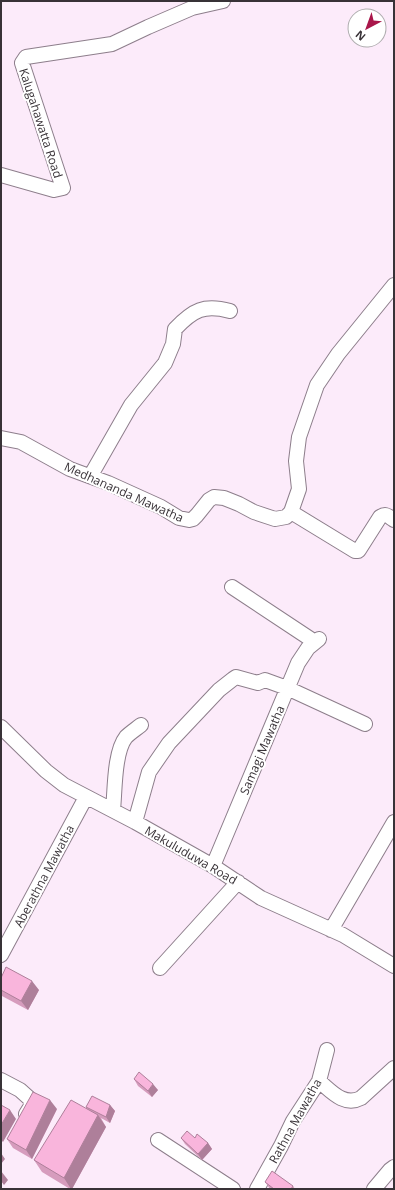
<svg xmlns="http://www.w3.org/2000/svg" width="395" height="1190" font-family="'Open Sans',sans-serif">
  <rect width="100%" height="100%" fill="#fcebfa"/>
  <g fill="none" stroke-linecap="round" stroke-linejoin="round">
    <defs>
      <path id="minor" d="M 1,175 L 54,190 L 63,188 L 22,63 L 26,57 L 112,44 L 148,27 L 192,8 L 223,1
        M 1,438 L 21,442 L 70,469 L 108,483 L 161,507 L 179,518 L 189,520 L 193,519 L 197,515 L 209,500 L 214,497 L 224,498 L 239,504 L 254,512 L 275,519 L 286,517 L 291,512 L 299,489 L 296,461 L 299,437 L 317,385 L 338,354 L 394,285
        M 91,475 L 131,405 L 165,363 L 173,344 L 175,329 C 193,310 204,304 230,311
        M 291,512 L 355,551 L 358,551 L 359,550 L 380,517 C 386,513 388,516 394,520
        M 232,587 L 315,642
        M 1,727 L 46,771 L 64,785 L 135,822 L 213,866 L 261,898 L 343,935 L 394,966
        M 113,810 C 115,791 114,752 126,737 C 130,733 136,729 141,725
        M 135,822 L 149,772 L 169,743 L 219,690 L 233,679 L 236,677 L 258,683 L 265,680 L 287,688 L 365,724
        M 213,866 L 298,663 L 308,648 L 319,639
        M 331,930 L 394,822
        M 1,955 L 86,797
        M 160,968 L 238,882
        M 1,1080 L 20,1090 L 30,1099 L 31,1106 L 26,1114
        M 319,1081 C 331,1091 344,1107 361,1098 L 394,1068
        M 158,1140 L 233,1189
        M 257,1189 L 281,1146 L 293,1121 L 319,1081 L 327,1050
        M 374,1189 L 390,1170 L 394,1167"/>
    </defs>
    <!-- minor casing -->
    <use href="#minor" stroke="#8d7e8b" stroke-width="16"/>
    <!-- minor -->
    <use href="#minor" stroke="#fff" stroke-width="14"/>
  </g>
  <!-- wall -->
  <path fill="#d69cbd" d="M 1,978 L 39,990 L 28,1010 L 2,996 L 1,995 Z
    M 134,1079 L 158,1090 L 152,1097 L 138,1086 Z
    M 110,1105 L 115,1111 L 110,1123 L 101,1118 L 106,1127 L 72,1189 L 70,1189 L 42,1172 L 34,1160 L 86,1109 L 86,1107 Z
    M 57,1109 L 32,1159 L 13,1148 L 7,1139 Z
    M 181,1138 L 208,1143 L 212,1149 L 202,1160 L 185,1144 Z
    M 265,1182 L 293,1186 L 295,1189 L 270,1189 Z"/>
  <!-- shaded-wall -->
  <path fill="#ae7f9a" d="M 32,981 L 39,990 L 28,1010 L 21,1001 Z
    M 153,1084 L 158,1090 L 152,1097 L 148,1091 Z
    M 50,1100 L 57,1109 L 32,1159 L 26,1150 Z
    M 110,1105 L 115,1111 L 110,1123 L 106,1117 Z
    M 10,1110 L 16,1119 L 3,1142 L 1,1140 L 1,1125 Z
    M 98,1115 L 106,1127 L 72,1189 L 71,1189 L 64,1178 Z
    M 208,1143 L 212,1149 L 202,1160 L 198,1154 Z
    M 1,1153 L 5,1159 L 1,1164 Z
    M 1,1171 L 8,1180 L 4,1185 L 1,1181 Z"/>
  <!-- building -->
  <path fill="#f9b5dc" stroke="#ae7f9a" d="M 6,967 L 32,981 L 21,1001 L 1,990 L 1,978 Z
    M 139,1072 L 153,1084 L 148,1091 L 134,1079 Z
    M 33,1092 L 50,1100 L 26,1150 L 7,1139 Z
    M 92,1096 L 110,1105 L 106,1117 L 86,1107 Z
    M 71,1100 L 98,1115 L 64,1178 L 34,1160 Z
    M 1,1105 L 10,1110 L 1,1125 Z
    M 187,1131 L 195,1138 L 197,1134 L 208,1143 L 198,1154 L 181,1138 Z
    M 272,1171 L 293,1186 L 291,1189 L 274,1189 L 265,1182 Z"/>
  <g text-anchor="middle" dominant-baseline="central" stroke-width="4" stroke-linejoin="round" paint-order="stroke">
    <!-- street labels -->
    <g font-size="12" fill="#383237" stroke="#fff">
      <text transform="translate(41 123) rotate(72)">Kalugahawatta Road</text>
      <text transform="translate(124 492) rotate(24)">Medhananda Mawatha</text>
      <text transform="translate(262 750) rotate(-67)">Samagi Mawatha</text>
      <text transform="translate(191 855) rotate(30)">Makuluduwa Road</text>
      <text transform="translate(44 876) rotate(-62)">Aberathna Mawatha</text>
      <text transform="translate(295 1121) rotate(-61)">Rathna Mawatha</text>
    </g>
  </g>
  <!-- border -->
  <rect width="395" height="1190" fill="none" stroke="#383237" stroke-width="4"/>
  <!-- north arrow -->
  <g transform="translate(367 28) rotate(221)"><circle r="19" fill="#ffffff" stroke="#afadaf"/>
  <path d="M0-3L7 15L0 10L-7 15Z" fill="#a9164a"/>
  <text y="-6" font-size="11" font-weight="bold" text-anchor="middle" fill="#383237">N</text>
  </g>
</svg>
